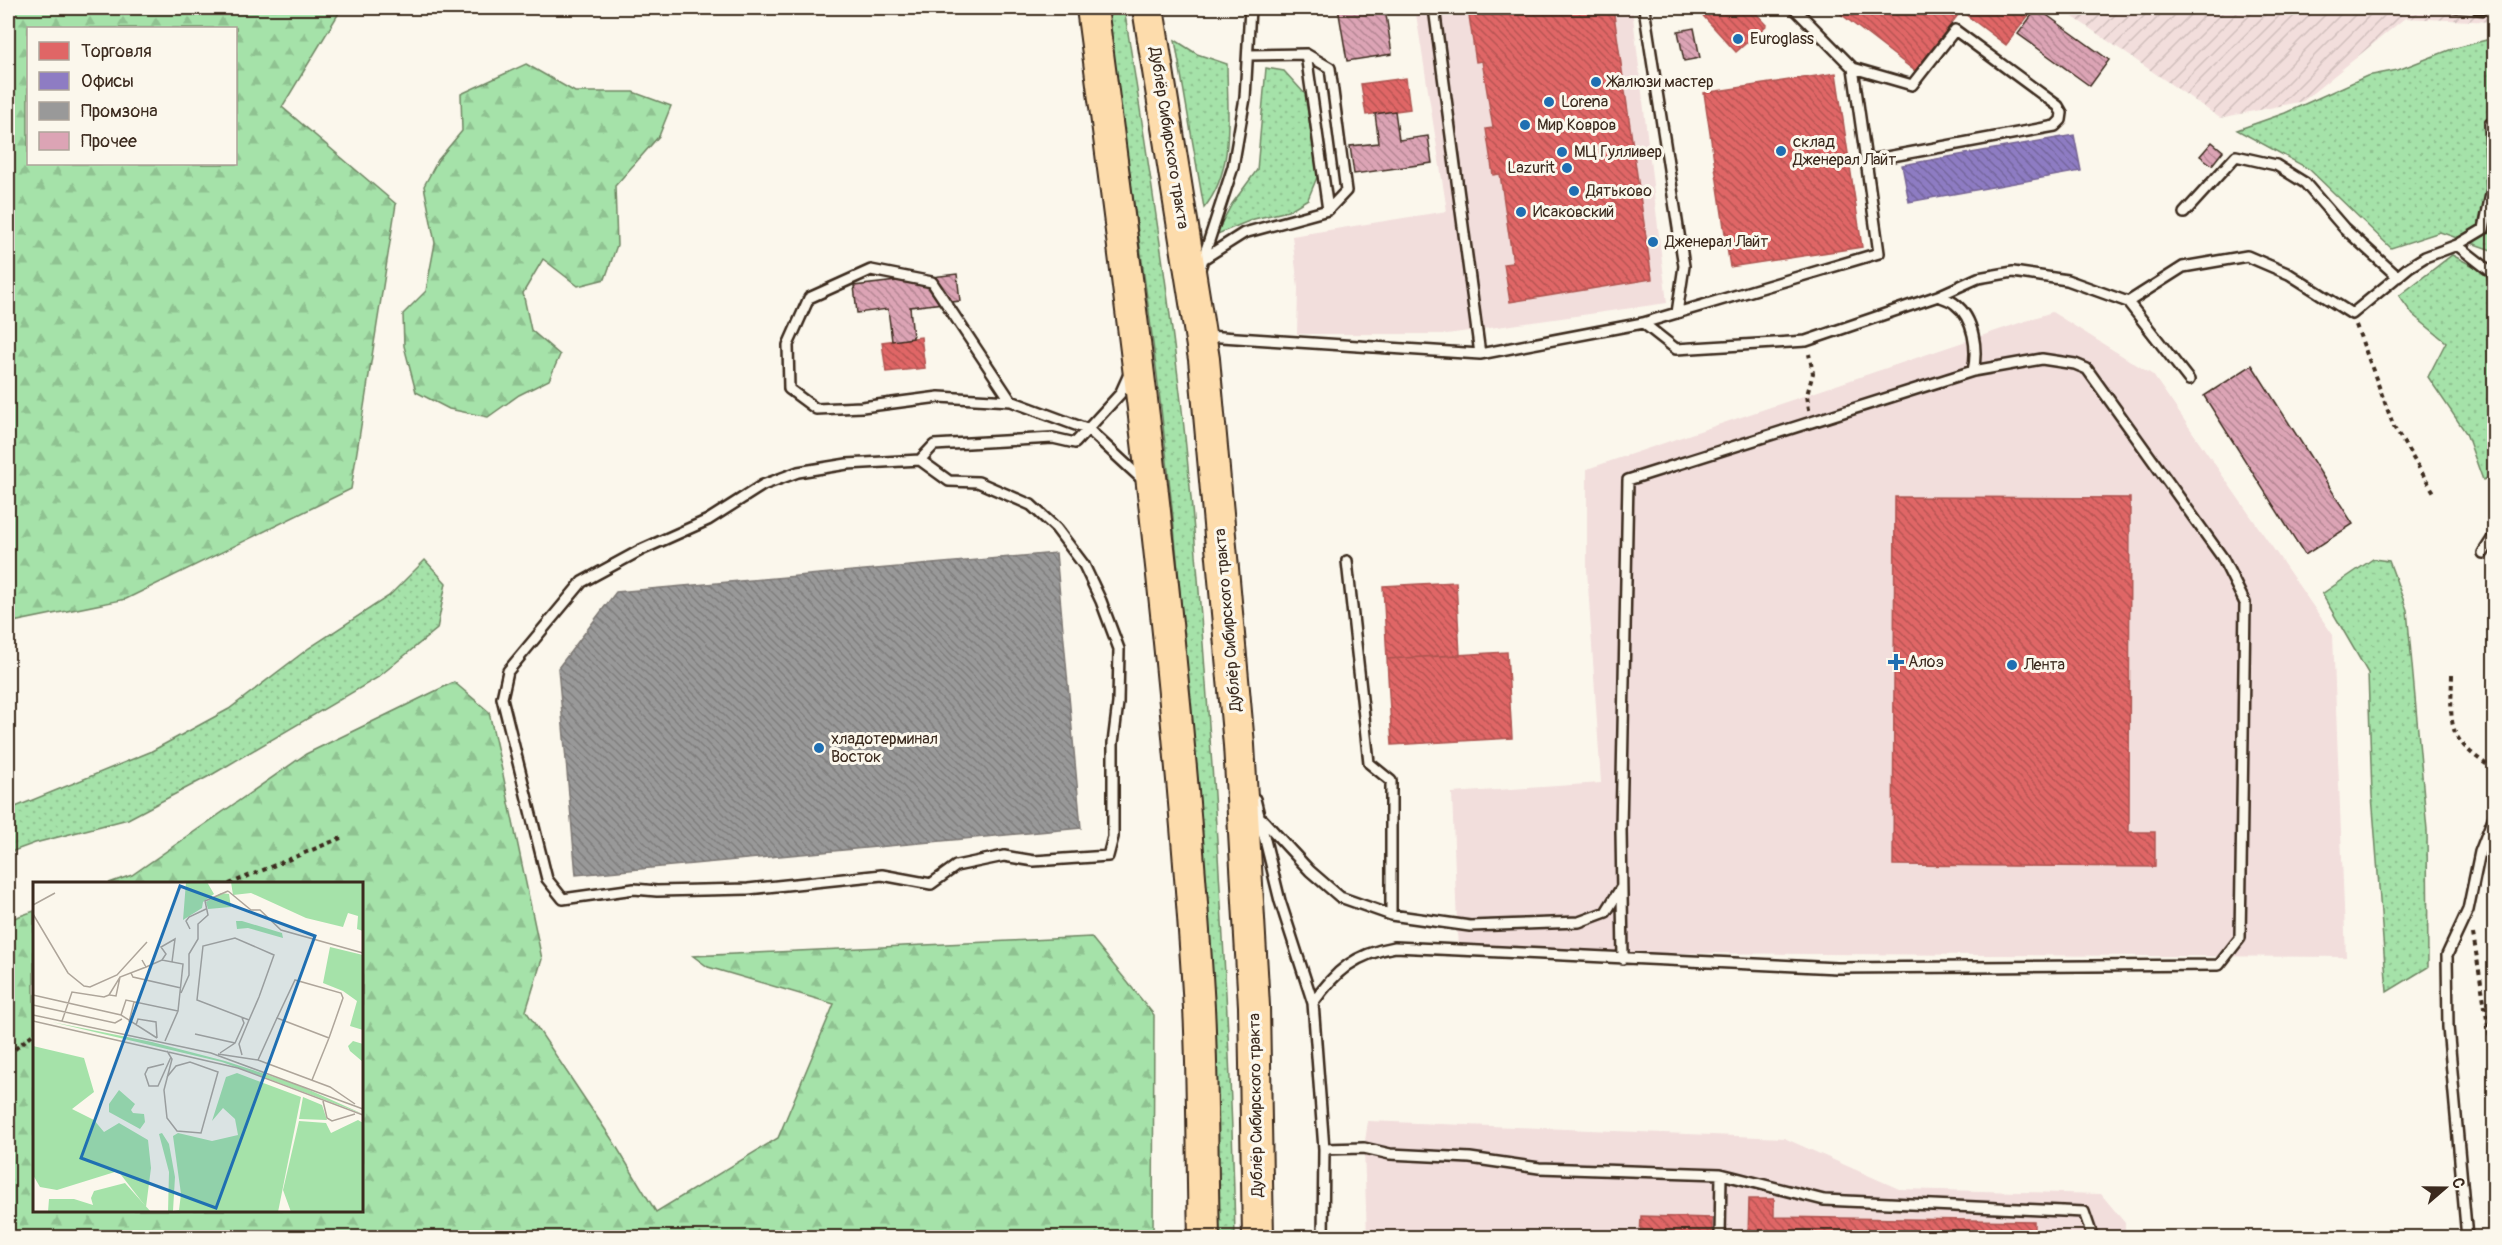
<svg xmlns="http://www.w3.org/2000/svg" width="2502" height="1245" font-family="Pangolin,sans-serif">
  <defs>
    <pattern id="industrial-furrows" width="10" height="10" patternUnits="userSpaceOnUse" patternTransform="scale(1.5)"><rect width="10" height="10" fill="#f2dedc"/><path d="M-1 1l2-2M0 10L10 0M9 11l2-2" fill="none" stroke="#d0bfbc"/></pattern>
    <pattern id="grass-dots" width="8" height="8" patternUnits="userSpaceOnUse" patternTransform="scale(1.5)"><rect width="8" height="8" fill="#a5e2a9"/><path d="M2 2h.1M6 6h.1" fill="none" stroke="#8fc291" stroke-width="1.8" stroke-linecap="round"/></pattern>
    <pattern id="forest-firs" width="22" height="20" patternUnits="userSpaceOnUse" patternTransform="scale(1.5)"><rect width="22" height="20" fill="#a5e2a9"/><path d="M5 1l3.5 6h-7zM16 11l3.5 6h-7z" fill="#8fc291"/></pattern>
    <pattern id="shops-back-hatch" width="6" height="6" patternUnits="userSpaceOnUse" patternTransform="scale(1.5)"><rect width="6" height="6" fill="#e06666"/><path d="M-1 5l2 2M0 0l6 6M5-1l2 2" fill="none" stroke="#b75453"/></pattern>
    <pattern id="offices-back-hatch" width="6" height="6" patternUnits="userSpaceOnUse" patternTransform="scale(1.5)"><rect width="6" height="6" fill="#8e7cc3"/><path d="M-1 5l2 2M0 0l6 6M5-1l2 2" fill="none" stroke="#75669e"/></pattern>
    <pattern id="industry-back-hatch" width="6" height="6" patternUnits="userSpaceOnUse" patternTransform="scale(1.5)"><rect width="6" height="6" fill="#999"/><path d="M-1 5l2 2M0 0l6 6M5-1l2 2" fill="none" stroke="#7e7d7c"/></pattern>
    <pattern id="building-back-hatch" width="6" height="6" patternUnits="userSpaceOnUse" patternTransform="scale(1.5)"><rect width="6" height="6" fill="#dca4b5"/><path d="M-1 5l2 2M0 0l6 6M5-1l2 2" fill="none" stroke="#b48693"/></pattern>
  </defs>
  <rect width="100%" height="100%" fill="#fbf7ec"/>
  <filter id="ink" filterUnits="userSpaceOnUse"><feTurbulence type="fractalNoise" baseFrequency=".0167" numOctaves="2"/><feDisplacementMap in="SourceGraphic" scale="12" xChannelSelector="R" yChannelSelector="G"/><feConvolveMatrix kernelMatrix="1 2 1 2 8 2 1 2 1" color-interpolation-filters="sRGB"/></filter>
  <g filter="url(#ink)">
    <!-- built -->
    <path fill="#f2dedc" d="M 1415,8 L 1632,8 L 1667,303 L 1447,334 L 1297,334 L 1298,288 L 1292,236 L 1447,211 Z
      M 2052,312 L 2153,375 L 2333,635 L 2346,957 L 1458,952 L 1452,793 L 1601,783 L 1587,570 L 1587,469 Z
      M 1368,1121 L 1784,1138 L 1899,1189 L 2101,1194 L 2125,1223 L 2125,1238 L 1367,1238 L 1364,1148 Z"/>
    <!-- industrial -->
    <path fill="url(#industrial-furrows)" d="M 2060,8 L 2494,8 L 2494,22 L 2405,18 L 2303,101 L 2220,118 Z"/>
    <!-- grass -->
    <path fill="url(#grass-dots)" stroke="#708664" stroke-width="1.5" d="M 1105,8 L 1124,8 C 1145,138 1165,269 1181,401 C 1195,522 1203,644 1212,766 C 1223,923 1232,1080 1235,1237 L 1216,1237 C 1208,1039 1200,840 1184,642 C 1168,429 1137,218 1105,8 Z
      M 2494,38 L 2494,251 L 2440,232 L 2391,248 L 2309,169 L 2237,130 L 2285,113 L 2367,76 L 2398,70 L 2452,49 Z
      M 1175,40 L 1197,54 L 1227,64 C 1227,112 1236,169 1204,208 Z
      M 1266,68 L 1284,71 L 1305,94 L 1318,175 L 1308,199 L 1288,211 L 1254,219 L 1215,235 L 1232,204 L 1257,170 Z
      M 2452,255 L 2483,271 L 2494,289 L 2494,475 L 2483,480 L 2466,433 L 2428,377 L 2446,342 L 2413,315 L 2399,296 Z
      M 2373,559 L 2389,561 L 2407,610 L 2427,830 L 2428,967 L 2387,992 L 2372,795 L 2368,673 L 2322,594 Z
      M 425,560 L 446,583 L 437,629 L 377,678 L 213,774 L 128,819 L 35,843 L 8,853 L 8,810 L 150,752 L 229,709 L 309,648 L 389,596 Z"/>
    <!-- forest -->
    <path fill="url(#forest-firs)" stroke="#708664" stroke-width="1.5" fill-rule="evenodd" d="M 8,8 L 342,8 L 282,107 L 396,204 L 351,489 L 126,599 L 8,623 L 8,350 L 13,340 L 8,333 ZM 28,28 L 236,28 L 236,164 L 28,164 Z
      M 526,64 L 575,92 L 633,92 L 671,106 L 659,136 L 615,186 L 617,245 L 605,279 L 578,286 L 543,259 L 523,293 L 531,330 L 560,355 L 549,380 L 519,395 L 488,417 L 449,409 L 416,392 L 404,346 L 403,314 L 426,291 L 435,243 L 424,186 L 438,160 L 462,131 L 461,94 Z
      M 454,682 L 489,712 L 502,770 L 542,959 L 526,1011 L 613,1141 L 656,1212 L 778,1138 L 834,1004 L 708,967 L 693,956 L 1091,937 L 1154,1015 L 1153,1237 L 8,1237 L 8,920 L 34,911 L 34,1210 L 362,1210 L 362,884 L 109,883 L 132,875 L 306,754 Z"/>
    <!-- shops -->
    <path fill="url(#shops-back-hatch)" stroke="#ae5450" stroke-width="1.5" d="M 1474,8 L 1613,8 L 1652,279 L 1510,302 L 1504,264 L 1513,263 L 1500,174 L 1493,175 L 1486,129 L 1493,128 L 1482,61 L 1476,62 L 1469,16 L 1476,15 Z
      M 1696,8 L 1751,8 L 1767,25 L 1736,52 Z
      M 1833,8 L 2034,8 L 2006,45 L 1961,11 L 1915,71 Z
      M 1836,73 L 1862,247 L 1730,267 L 1704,93 Z
      M 1406,78 L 1410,109 L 1366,115 L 1361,84 Z
      M 921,337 L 925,368 L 886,372 L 882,342 Z
      M 1895,497 L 2130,498 L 2129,832 L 2155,832 L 2155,867 L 1893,865 Z
      M 1456,582 L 1460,655 L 1387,659 L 1383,586 Z
      M 1507,652 L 1512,738 L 1392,745 L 1387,659 Z
      M 1749,1199 L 1774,1199 L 1774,1217 L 2034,1221 L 2034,1238 L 1748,1238 Z
      M 1641,1216 L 1712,1218 L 1712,1238 L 1640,1238 Z"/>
    <!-- offices -->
    <path fill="url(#offices-back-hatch)" stroke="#756392" stroke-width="1.5" d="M 2074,135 L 2081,171 L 1909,202 L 1902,165 Z"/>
    <!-- industry -->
    <path fill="url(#industry-back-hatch)" stroke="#7d7874" stroke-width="1.5" d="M 1056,553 L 1081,828 L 576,875 L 558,668 L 616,592 Z"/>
    <!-- building -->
    <path fill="url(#building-back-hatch)" stroke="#3b2a1e" stroke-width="1.5" d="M 1338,8 L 1385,8 L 1392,54 L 1347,61 Z
      M 2037,8 L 2109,60 L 2090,86 L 2018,34 Z
      M 1694,28 L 1700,58 L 1684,61 L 1678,31 Z
      M 1395,111 L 1399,140 L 1428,136 L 1432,163 L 1354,174 L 1350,146 L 1379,143 L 1375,114 Z
      M 2212,142 L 2223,151 L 2212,165 L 2200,156 Z
      M 957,274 L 960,301 L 910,307 L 913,338 L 892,341 L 888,309 L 857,313 L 854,286 Z
      M 2252,365 L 2353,524 L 2305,555 L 2204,396 Z"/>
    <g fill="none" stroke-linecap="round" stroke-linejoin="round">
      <defs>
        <path id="lane" d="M 1434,8 L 1480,354
          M 1644,8 L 1684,266 L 1677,313
          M 1306,54 L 1330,68 L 1346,191 L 1328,210
          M 1853,68 L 1912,85 L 1955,30 L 2058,106 L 2062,113 L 2061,120 L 2055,126 L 1865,161
          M 2184,213 L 2236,156 L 2276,165 L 2305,183 L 2344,228 L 2398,277
          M 2457,245 L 2484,229 L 2492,189 L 2490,124
          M 1203,259 L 1233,167 L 1245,98 L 1250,8
          M 1200,269 L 1203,259 L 1244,233 L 1328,210 L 1306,54 L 1249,55
          M 1938,296 C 1943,298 1951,300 1955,304 C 1974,318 1978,350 1973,371
          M 2128,302 L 2189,380
          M 1643,323 L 1676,349 L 1806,341 L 1938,296 L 1978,278 L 2013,272 L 2067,280 L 2128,302 L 2183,267 L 2247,256 L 2289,274 L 2352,314 L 2409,267 L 2425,257 L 2457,245 L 2494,274
          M 1206,336 L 1480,354 L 1643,323 L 1879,253 L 1853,68 L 1794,8
          M 1011,401 L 932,282 L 871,270 L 809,298 L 788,345 L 789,389 L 816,409 L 862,407 L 939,397 L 1011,401 L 1089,430 L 1145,482
          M 920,460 L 949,481 L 978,482 L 1031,505 L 1056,528 L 1084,565 L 1101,601 L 1119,649 L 1118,703 L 1113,743 L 1113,837 L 1108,856 L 1034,861 L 1004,856 L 956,866 L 931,884 L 882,875 L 748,889 L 657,891 L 634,889 L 563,899 L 547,879 L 502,698 L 508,671 L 582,582 L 641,550 L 708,520 L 763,485 L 798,472 L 847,464 L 920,460 L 934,445 L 1053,438 L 1075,443 L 1120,394 L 1129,374
          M 2483,553 L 2494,536
          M 1347,561 L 1369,763 L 1391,781 L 1391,915
          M 1255,799 L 1280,901 L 1313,1003 L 1324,1149 L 1323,1238
          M 1262,819 L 1310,871 L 1340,897 L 1391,915 L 1470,926 L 1579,922 L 1606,912 L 1621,888
          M 1313,1003 C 1336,970 1355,954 1395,947 L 1837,968 L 2219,965 L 2240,938 L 2245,603 L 2222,557 L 2087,369 L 2075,364 L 2042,359 L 1973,371 L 1628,480 L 1621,830 L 1623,959
          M 1324,1149 L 1364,1148 L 1390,1154 L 1470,1158 L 1539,1168 L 1721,1174 L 1720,1238
          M 1721,1174 L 1824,1200 L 2084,1212 L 2093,1238
          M 2467,1238 L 2448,1027 L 2447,955 L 2468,910 L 2480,852 L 2494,816"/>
        <path id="primary" d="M 1092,8 C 1136,340 1179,673 1199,1008 C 1203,1084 1202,1161 1204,1238
          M 1148,8 L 1204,359 L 1239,745 L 1254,1006 L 1258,1238"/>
      </defs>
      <!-- lane casing -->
      <use href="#lane" stroke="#3b2a1e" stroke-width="14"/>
      <!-- primary casing -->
      <use href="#primary" stroke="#3b2a1e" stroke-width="34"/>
      <!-- path -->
      <path stroke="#3b2a1e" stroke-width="4" stroke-dasharray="4.5 4.5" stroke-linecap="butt" d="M 2356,325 L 2394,427 L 2435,494
        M 1809,410 L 1807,395 L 1813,373 L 1809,354
        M 2452,675 C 2451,727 2445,737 2492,768 L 2494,767
        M 229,884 L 341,838
        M 2473,934 L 2494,1062
        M 8,1055 L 34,1033"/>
      <!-- lane -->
      <use href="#lane" stroke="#fbf7ec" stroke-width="9"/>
      <!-- primary -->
      <use href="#primary" stroke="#fddcac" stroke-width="30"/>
      <defs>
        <path id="rail" d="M 2431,8 L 2483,13"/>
      </defs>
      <!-- rail casing -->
      <use href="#rail" stroke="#3b2a1e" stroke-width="7"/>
      <!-- rail -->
      <use href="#rail" stroke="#fbf7ec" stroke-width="4.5" stroke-dasharray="14" stroke-linecap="butt"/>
    </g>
  </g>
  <!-- markers -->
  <g fill="#1f6fb2" stroke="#fbf7ec" stroke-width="2">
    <circle cx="1738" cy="39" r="6"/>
    <circle cx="1596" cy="82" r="6"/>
    <circle cx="1549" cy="102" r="6"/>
    <circle cx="1525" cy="125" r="6"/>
    <circle cx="1781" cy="151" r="6"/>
    <circle cx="1562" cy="152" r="6"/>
    <circle cx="1567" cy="168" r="6"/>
    <circle cx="1574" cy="191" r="6"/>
    <circle cx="1521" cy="212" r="6"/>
    <circle cx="1653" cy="242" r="6"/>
    <path d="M1893 653h6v6h6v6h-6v6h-6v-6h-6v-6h6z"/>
    <circle cx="2012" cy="665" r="6"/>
    <circle cx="819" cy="748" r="6"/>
  </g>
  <g text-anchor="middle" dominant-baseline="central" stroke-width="6" stroke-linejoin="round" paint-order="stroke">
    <!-- poi labels -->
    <g font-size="16" fill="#3b2a1e" stroke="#fbf7ec" text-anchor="start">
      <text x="1750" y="39">Euroglass</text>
      <text x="1608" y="82">Жалюзи мастер</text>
      <text x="1561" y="102">Lorena</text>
      <text x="1537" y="125">Мир Ковров</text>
      <text x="1793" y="142">склад<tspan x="1793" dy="18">Дженерал Лайт</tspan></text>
      <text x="1574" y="152">МЦ Гулливер</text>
      <text x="1555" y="168" text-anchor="end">Lazurit</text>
      <text x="1586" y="191">Дятьково</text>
      <text x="1533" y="212">Исаковский</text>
      <text x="1665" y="242">Дженерал Лайт</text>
      <text x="1908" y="662">Алоэ</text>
      <text x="2024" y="665">Лента</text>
      <text x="831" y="739">хладотерминал<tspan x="831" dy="18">Восток</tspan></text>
    </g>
    <!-- street labels -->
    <g font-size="16" fill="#3b2a1e" stroke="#fbf7ec">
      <text transform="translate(1169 138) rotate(81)">Дублёр Сибирского тракта</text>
      <text transform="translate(1228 620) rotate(-95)">Дублёр Сибирского тракта</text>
      <text transform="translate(1256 1105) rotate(-91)">Дублёр Сибирского тракта</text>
    </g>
  </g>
  <!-- overview -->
  <g transform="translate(33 882)">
    <rect width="330" height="330" fill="#fbf7ec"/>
    <path d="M 153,0 L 174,0 L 181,12 L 170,20 L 169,26 L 150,38 ZM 188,11 L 196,12 L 198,25 L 175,27 L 173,20 ZM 209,39 L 249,51 L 250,56 L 215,46 L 204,47 L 203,39 ZM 19,140 L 119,160 L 192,179 L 263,202 L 330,232 L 189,180 ZM 129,251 L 136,262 L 142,295 L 140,329 L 135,330 L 136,290 L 126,252 Z" fill="#a5e2a9"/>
    <path d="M 198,0 L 330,0 L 330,49 L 324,47 L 325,34 L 315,31 L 310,45 L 273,36 L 218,11 L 200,13 ZM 297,65 L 330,73 L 330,148 L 317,144 L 324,119 L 310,109 L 290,101 ZM 320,159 L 330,162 L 330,180 L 317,169 L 315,164 ZM 0,164 L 51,176 L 61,210 L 39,227 L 61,238 L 71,250 L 86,241 L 115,258 L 118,286 L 113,325 L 85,289 L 24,308 L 7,305 L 0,293 ZM 204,191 L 268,215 L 245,330 L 135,330 L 146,328 L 148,312 L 140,254 L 145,251 L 179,259 L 205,253 L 202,237 L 190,226 L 179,239 L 193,195 ZM 86,208 L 102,222 L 98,228 L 100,231 L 111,232 L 112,240 L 107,247 L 76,230 L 76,222 ZM 270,215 L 289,223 L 294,238 L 266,237 ZM 325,238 L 330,241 L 330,330 L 258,330 L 250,308 L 266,239 L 293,241 L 298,251 Z" fill="#a5e2a9"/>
    <path d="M 92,301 L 118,330 L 15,330 L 16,317 L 41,317 L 60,323 L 58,316 L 61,309 Z" fill="#a5e2a9"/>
    <path fill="none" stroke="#aea59a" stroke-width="1.5" d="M 195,9 L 218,28 L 227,28 L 248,48 L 330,71M 0,23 L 22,11M 0,32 L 35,91 L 51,104 L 57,105 L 84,93 L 114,60M 157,47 L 153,39 L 156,35 L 173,27M 129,78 L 133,72 L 128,65 L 142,57 L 139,80M 113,85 L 129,78 L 150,82 L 145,129 L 132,159M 98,91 L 100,95 L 148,106M 87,95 L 83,114 L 76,113 L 87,95 L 113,85 L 109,78M 148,111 L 156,93 L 156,72 L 165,57 L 165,42 L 175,33 L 172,19 L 195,9M 0,113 L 88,133 L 124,156M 0,123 L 82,141 L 89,137M 0,133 L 178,171 L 330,227M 88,133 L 93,118 L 145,129M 244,136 L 262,98 L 308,111 L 310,116 L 296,156M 0,139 L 205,186 L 330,233M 29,139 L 39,110 L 71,115 L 76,113M 96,140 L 101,120M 103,143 L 105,137 L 123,140 L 124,156M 162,152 L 202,161M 134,169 L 139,177 L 131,208 L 134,236 L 144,249 L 168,251 L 185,190 L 157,180 L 143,184 L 134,195M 187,171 L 202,161 L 211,141 L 209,136M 185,172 L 225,178 L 297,205 L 322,222M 209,173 L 206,162 L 216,138 L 226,115 L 241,73 L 202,56 L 170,64 L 164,118 L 216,138M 225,178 L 244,136 L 296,156 L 279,198M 131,182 L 115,186 L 112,192 L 116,204 L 125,204 L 138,175M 290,219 L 294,236 L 299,239 L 322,232"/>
    <path fill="#1f6fb2" fill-opacity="0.15" stroke="#1f6fb2" stroke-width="3" d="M 147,4 L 282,54 L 183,326 L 48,276 Z"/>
    <rect width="330" height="330" fill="none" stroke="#3b2a1e" stroke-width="3"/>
  </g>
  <!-- margin -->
  <rect width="2502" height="1245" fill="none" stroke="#fbf7ec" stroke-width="30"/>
  <rect x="15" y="15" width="2472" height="1215" fill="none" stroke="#3b2a1e" stroke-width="2" filter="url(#ink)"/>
  <!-- legend -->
  <rect x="27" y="27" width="210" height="138" fill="#fbf7ec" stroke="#aea59a" stroke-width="1.5"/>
  <rect x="39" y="42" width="30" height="18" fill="#e06666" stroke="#aea59a" stroke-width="1.5"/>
  <text x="81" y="57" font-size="18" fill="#3b2a1e">Торговля</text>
  <rect x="39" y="72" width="30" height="18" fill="#8e7cc3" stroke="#aea59a" stroke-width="1.5"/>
  <text x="81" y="87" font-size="18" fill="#3b2a1e">Офисы</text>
  <rect x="39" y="102" width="30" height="18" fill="#999999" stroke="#aea59a" stroke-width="1.5"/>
  <text x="81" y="117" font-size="18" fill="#3b2a1e">Промзона</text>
  <rect x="39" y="132" width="30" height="18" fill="#dca4b5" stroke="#aea59a" stroke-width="1.5"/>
  <text x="81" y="147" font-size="18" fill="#3b2a1e">Прочее</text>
  <!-- north arrow -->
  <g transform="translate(2445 1188) rotate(70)" stroke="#fbf7ec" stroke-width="4.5" paint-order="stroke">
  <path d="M0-4.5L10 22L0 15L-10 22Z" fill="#3b2a1e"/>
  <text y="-9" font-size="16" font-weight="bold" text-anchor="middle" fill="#3b2a1e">С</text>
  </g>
</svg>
